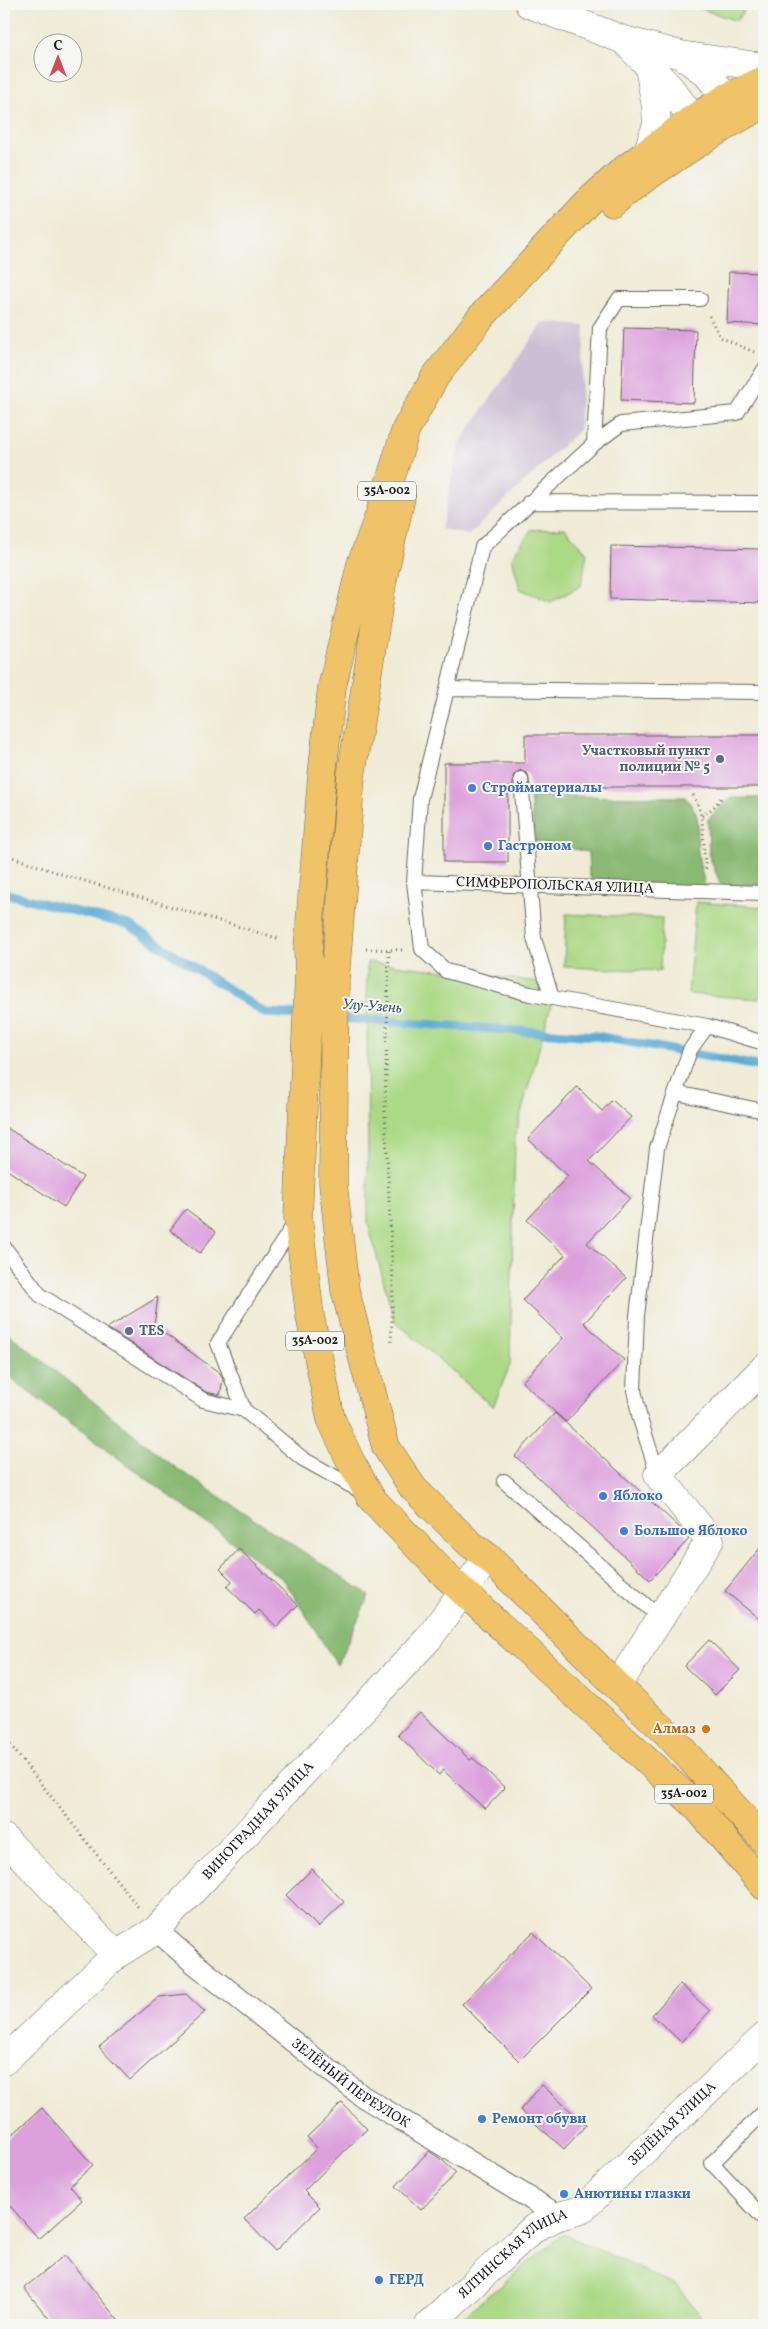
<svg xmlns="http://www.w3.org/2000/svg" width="768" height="2329" font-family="Vollkorn,serif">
  <rect width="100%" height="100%" fill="#f6f6f2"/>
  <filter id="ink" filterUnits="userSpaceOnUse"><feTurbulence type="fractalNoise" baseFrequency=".02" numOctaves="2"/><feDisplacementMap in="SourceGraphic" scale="10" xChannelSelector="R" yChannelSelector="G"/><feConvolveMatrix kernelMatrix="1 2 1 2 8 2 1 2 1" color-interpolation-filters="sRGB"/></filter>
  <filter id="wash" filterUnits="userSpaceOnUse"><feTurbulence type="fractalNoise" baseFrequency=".0096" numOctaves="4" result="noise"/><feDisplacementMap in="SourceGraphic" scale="20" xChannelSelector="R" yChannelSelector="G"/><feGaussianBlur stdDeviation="1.12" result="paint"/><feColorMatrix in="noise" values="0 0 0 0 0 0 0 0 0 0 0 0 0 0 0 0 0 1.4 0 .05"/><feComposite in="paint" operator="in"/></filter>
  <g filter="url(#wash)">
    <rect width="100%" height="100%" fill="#efebd6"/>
    <!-- industrial -->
    <path fill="#cbbfd5" d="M 543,322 L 585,326 L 579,430 L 469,535 L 441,529 L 459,444 Z"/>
    <!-- green -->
    <path fill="#acd986" stroke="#647a51" d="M 688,4 L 749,4 L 736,21 Z
      M 565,528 L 587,553 L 581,586 L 551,602 L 520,589 L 512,557 L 531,530 Z
      M 696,902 L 764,907 L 764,950 L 760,999 L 688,994 Z
      M 566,914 L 662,918 L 660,971 L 564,967 Z
      M 367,962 L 557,984 L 515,1135 L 510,1365 L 493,1407 L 394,1320 L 368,1223 Z
      M 563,2234 L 676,2285 L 708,2325 L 465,2325 L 456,2322 Z"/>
    <!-- forest -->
    <path fill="#89b973" stroke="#526a48" d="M 530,796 L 685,797 C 705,820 695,826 698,853 C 699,865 703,876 706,888 L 593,883 L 589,874 L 588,852 L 535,841 Z
      M 730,798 L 764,798 L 764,885 L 721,885 L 709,856 L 708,819 Z
      M 4,1330 L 176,1468 L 369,1595 L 337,1665 L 284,1580 L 15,1382 L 4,1363 Z"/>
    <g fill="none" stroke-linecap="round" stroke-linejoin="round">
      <!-- stream -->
      <path stroke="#5babd5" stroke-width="9" d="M 4,893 L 129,925 L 265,1013 L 304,1015
        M 337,1018 L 596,1036 L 764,1067"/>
    </g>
    <g id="blocks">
      <!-- building -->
      <path fill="#dca0dd" d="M 729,272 L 764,273 L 764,325 L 727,323 Z
        M 624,328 L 696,330 L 694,403 L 621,400 Z
        M 611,546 L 764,549 L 764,603 L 610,599 Z
        M 525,735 L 764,735 L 764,787 L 530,787 L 528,774 L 520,770 L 513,776 L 513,787 L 508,787 L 508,862 L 444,862 L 444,763 L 525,763 Z
        M 577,1087 L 602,1111 L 612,1100 L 631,1117 L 589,1161 L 630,1198 L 587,1243 L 626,1278 L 584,1323 L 624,1360 L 566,1422 L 522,1382 L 563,1338 L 523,1300 L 565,1255 L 527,1220 L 568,1176 L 528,1139 Z
        M 4,1126 L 83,1177 L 64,1207 L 4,1168 Z
        M 186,1209 L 216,1232 L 200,1253 L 170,1230 Z
        M 158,1297 L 154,1326 L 220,1373 L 223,1380 L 220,1395 L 206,1392 L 107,1328 Z
        M 555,1413 L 679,1527 L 689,1539 L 650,1580 L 515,1456 Z
        M 764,1543 L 764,1623 L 725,1591 Z
        M 239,1549 L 298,1605 L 277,1627 L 259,1610 L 255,1614 L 227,1587 L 232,1581 L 220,1569 Z
        M 709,1640 L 740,1670 L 715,1695 L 684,1666 Z
        M 420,1712 L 470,1760 L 473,1758 L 505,1788 L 485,1809 L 443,1770 L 439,1775 L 398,1735 Z
        M 312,1869 L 344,1902 L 318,1927 L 286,1895 Z
        M 533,1932 L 591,1989 L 519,2061 L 462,2004 Z
        M 680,1984 L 710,2011 L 681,2042 L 652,2015 Z
        M 186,1994 L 205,2012 L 130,2080 L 99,2047 L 159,1997 Z
        M 542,2085 L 586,2125 L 564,2149 L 520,2110 Z
        M 342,2103 L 367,2129 L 304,2191 L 320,2207 L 275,2251 L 244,2219 L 317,2148 L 307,2137 Z
        M 42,2108 L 93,2165 L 70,2186 L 82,2200 L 39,2239 L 4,2199 L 4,2142 Z
        M 429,2151 L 442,2160 L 456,2173 L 421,2210 L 396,2186 Z
        M 65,2255 L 122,2325 L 54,2325 L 24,2288 Z"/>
    </g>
  </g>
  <g filter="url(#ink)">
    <use href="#blocks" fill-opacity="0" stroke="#66645d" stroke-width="1"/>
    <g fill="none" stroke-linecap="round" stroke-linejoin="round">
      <defs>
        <path id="service" d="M 594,444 L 600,328 L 619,299 L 700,299
          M 529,502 L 764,503
          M 448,689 L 764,692
          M 521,779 L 534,938 L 552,998
          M 414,882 L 420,799 L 482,547 L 594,444 L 621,424 L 737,413 L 764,370
          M 764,893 L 414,882 L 422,949 L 446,971 L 530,994 L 707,1026 L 764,1043
          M 676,1093 L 764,1111
          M 296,1221 L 218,1343 L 244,1410 L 303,1459 L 364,1493
          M 4,1247 L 40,1295 L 203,1400 L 244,1410
          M 658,1475 L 640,1419 L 634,1390 L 637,1316 L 657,1148 L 690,1050 L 707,1026
          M 504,1481 L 659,1617
          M 764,2112 L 712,2163 L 764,2219"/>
        <g id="pedestrian">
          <path id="s1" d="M 156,1930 L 194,1963 L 362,2096 L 559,2216"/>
        </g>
        <g id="minor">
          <path d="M 617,1686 L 710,1540 L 658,1475 L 764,1368"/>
          <path d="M 4,1838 L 116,1955"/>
          <path id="s2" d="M 4,2061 L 116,1955 L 156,1930 L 429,1638 L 488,1557"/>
          <path id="s3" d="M 429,2325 L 534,2228 L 559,2216 L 581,2210 L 764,2037"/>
        </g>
        <path id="tertiary" d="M 529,4 L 624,40 L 681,55 L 706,73 L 741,116
          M 624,40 L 670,88 L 707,137
          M 687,56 L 764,67
          M 648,150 L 657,125 L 656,107 L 649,67"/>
        <path id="trunk" d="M 764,80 L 726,98 L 694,118 L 621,172 L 588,202 L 481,317 L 435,377 L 406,429 L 379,516 L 361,564 L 332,687 L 322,775 L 308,948 L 309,974 L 298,1218 L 310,1316 L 331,1419 L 350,1460 L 371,1498 L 444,1574 L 695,1805 L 764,1886
          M 613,203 C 633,185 656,171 678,156 C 706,138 734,119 764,105
          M 401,497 L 383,578 L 351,776 L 335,979 L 333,1183 L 345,1290 L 386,1447 L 413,1488 L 469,1543 L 488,1557 L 617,1686 L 668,1734 L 764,1840"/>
      </defs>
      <!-- service casing -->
      <use href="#service" stroke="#66645d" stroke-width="16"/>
      <!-- pedestrian casing -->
      <use href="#pedestrian" stroke="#66645d" stroke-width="23"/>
      <!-- minor casing -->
      <use href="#minor" stroke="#66645d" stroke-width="29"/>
      <!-- tertiary casing -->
      <use href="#tertiary" stroke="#66645d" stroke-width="29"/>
      <!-- trunk casing -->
      <use href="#trunk" stroke="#66645d" stroke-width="29"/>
      <!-- path -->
      <path stroke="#66645d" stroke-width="3" stroke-dasharray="1 4" stroke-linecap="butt" d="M 709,316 L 720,337 L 754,352
        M 693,795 C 708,823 701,840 706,870
        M 702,816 L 713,808 L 722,797
        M 4,854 L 58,873 L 280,939
        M 366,949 L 402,950
        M 389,951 L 385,1111 L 393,1287 L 391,1345
        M 4,1737 L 138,1907"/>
      <!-- service -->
      <use href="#service" stroke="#fff" stroke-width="14"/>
      <!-- pedestrian -->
      <use href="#pedestrian" stroke="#fff" stroke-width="21"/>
      <!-- minor -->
      <use href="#minor" stroke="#fff" stroke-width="28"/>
      <!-- tertiary -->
      <use href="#tertiary" stroke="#fff" stroke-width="28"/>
      <!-- trunk -->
      <use href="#trunk" stroke="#f0c369" stroke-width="28"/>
    </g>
  </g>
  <!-- markers -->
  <g fill="#5c6f8a" stroke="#f6f6f2" stroke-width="2">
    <circle cx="720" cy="759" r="5"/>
    <circle cx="129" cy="1331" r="5"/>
  </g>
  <g fill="#3f7fe0" stroke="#f6f6f2" stroke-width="2">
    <circle cx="472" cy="788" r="5"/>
    <circle cx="488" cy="846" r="5"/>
    <circle cx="603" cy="1496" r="5"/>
    <circle cx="624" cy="1531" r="5"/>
    <circle cx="482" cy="2119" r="5"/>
    <circle cx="564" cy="2194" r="5"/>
    <circle cx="379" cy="2280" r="5"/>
  </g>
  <circle fill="#e8710a" stroke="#f6f6f2" stroke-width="2" cx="706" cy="1729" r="5"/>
  <g text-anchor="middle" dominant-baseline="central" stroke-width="4" stroke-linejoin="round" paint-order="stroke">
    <!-- shield labels -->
    <g fill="#f6f6f2" stroke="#5d5d5c" stroke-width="1">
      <rect x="358" y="481.5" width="58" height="19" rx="4"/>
      <rect x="286" y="1331.5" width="58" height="19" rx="4"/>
      <rect x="655" y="1784.5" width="58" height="19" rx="4"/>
    </g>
    <g font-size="12" font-weight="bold" fill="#1c1c1c">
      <text x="387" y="491">35А-002</text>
      <text x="315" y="1341">35А-002</text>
      <text x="684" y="1794">35А-002</text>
    </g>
    <!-- service labels -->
    <g font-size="14" font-weight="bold" fill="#4e5e75" stroke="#f6f6f2" text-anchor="end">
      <text x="710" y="751">Участковый пункт<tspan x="710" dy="16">полиции № 5</tspan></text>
      <text x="139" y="1331" text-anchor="start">TES</text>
    </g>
    <!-- shop labels -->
    <g font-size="14" font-weight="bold" fill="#366cbe" stroke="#f6f6f2" text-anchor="start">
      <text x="482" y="788">Стройматериалы</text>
      <text x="498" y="846">Гастроном</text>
      <text x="613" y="1496">Яблоко</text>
      <text x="634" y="1531">Большое Яблоко</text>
      <text x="492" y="2119">Ремонт обуви</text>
      <text x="574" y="2194">Анютины глазки</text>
      <text x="389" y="2280">ГЕРД</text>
    </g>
    <!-- street labels -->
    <g font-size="14" fill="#1c1c1c" stroke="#f6f6f2">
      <text transform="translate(555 886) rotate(2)">СИМФЕРОПОЛЬСКАЯ УЛИЦА</text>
      <text stroke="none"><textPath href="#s2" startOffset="351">ВИНОГРАДНАЯ УЛИЦА</textPath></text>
      <text stroke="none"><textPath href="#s1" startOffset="248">ЗЕЛЁНЫЙ ПЕРЕУЛОК</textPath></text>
      <text stroke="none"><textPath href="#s3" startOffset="319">ЗЕЛЁНАЯ УЛИЦА</textPath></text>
      <text stroke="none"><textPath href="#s3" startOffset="111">ЯЛТИНСКАЯ УЛИЦА</textPath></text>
    </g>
    <!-- food labels -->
    <g font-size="14" font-weight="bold" fill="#c56008" stroke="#f6f6f2" text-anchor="end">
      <text x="696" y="1729">Алмаз</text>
    </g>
    <!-- water labels -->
    <g font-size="15" font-style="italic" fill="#385c6f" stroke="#f6f6f2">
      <text transform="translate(372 1007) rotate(4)">Улу-Узень</text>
    </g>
  </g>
  <!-- margin -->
  <rect width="768" height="2329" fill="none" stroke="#f6f6f2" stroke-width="20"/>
  <!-- north arrow -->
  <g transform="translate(58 58)"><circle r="24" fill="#f6f6f2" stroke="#9f9f9c"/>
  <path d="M0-4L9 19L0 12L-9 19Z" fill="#d1495b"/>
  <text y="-8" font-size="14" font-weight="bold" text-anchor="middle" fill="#1c1c1c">С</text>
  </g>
</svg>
